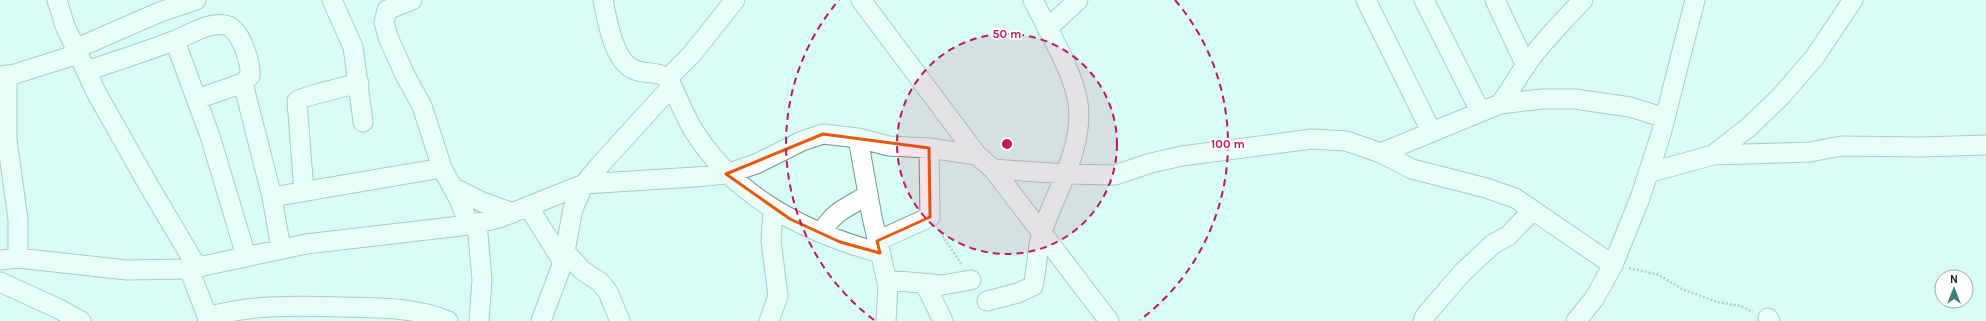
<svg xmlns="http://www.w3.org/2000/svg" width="1986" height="321" font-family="Karla,sans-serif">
  <rect width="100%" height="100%" fill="#d7fdf4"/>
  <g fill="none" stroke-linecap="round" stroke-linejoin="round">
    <defs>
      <path id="minor" d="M 57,0 L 65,26 L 97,94 L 149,186 L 197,267
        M 332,0 L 353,47 L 363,122
        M 412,0 L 387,10 L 384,22 L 388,37 L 405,75 L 422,106 L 442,168 L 459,199 L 469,225
        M 603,0 C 607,19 613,60 633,69 C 645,75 654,70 668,78 C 676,94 683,112 692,128 C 734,197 804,232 880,253
        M 861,0 L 977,155 L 993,169 L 1109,321
        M 1366,0 L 1431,131
        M 1424,0 L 1480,111
        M 1495,0 L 1526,66
        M 1047,29 L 1078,0
        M 175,41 L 210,136 L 246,256
        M 75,49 L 160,12 L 196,0
        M 87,71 C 115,61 145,52 173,41 C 190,35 207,22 225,25 C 240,27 251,62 250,76 L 243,83 L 197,99
        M 0,76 L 15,74 L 78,54
        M 7,76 L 7,140 L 18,219 L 18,258
        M 668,78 L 692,54 L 735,0
        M 243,83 L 272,197 L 281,249
        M 1500,104 C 1510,91 1517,78 1526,65 C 1542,42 1563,21 1583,0
        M 858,138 L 872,217 L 888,286 L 886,321
        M 1381,153 L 1500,104 L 1542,99 L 1575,99 L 1630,107 L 1665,118
        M 1713,155 L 1810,152 L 1841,146 L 1920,147 L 1986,145
        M 993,169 L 1066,174 L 1115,175 L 1151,163 L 1182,156 L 1312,139 L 1346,141 L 1381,153 L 1412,169 L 1486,188 L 1515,198 L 1613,265
        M 1648,173 L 1713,155 L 1750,126 L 1782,95 L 1814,58 L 1853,0
        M 452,187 L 482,202 L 513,213
        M 304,192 L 297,101 C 301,97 348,86 359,83
        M 272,197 L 442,168
        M 528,206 L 563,262
        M 477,223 L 482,280 L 479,321
        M 821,233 C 834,211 846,208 868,195
        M 877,241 L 930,217 L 929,148
        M 566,253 L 583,271 L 600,282 L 608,292 L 620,321
        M 0,260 L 18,258 L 127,270 L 189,269 L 306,244 L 469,225 L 499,218 L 584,184 L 695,177 L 726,174 L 756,164 L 802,141 L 823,134 L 858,138 L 889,146 L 929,148 L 977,155
        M 189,269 L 209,321
        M 887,280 L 942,285 L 971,280
        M 0,282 L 59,309 L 81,321
        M 925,284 L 943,321
        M 987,301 L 1018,293 L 1033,286 C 1037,269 1037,248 1042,232 C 1056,191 1084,148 1078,103 C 1074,73 1047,28 1033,0
        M 207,317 C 255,304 295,306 343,307 C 379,308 415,307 448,321
        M 1768,318 L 1770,321
        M 541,321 L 563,262 L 573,209 L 584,184 L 600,165 L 672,86
        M 769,321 L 778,296 L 771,241 L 773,208
        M 1423,321 L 1425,316 L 1462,273 L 1493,244 L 1508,236 L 1532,211
        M 1576,321 L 1594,299 L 1613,265 L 1640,198 L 1661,134 L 1695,0"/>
    </defs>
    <!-- minor casing -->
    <use href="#minor" stroke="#71948d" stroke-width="21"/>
    <!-- path -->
    <path stroke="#819c96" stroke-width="2.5" stroke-dasharray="2 2" stroke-linecap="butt" d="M 938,229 L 962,265
      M 1629,268 L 1659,275 L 1682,289 L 1717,302 L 1740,306 L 1753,312"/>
    <!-- minor -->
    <use href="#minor" stroke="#fff" stroke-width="19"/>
  </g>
  <!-- marked area -->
  <path d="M0 0H1986V321H0ZM 823,134 L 929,148 L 930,217 L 877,241 L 880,253 L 840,242 L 790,219 L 726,174 Z" fill="#d7fdf4" fill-opacity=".55" fill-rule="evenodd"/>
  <path fill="none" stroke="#e8590c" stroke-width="3" stroke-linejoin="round" d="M 823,134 L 929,148 L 930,217 L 877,241 L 880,253 L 840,242 L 790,219 L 726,174 Z"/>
  <!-- distance rings -->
  <circle cx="1007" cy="144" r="110" fill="#c2185b" fill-opacity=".12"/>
  <g fill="none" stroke="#c2185b" stroke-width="2" stroke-dasharray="7 5">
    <circle cx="1007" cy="144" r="110"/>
    <path d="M874 320A221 221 0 0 1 839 0M1175 0A221 221 0 0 1 1140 320"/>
  </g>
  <circle cx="1007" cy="144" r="6" fill="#c2185b" stroke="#fff" stroke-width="2"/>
  <g font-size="12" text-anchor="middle" font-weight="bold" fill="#c2185b" stroke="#fff" stroke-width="4" stroke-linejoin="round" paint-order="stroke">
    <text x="1007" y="38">50 m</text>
    <text x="1228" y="148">100 m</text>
  </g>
  <!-- north arrow -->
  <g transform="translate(1954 289)"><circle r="19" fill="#ffffff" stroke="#a0a5a4"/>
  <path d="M0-3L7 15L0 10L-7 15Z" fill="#3c8175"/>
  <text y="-6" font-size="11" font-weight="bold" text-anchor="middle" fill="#111f1c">N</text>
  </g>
</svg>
